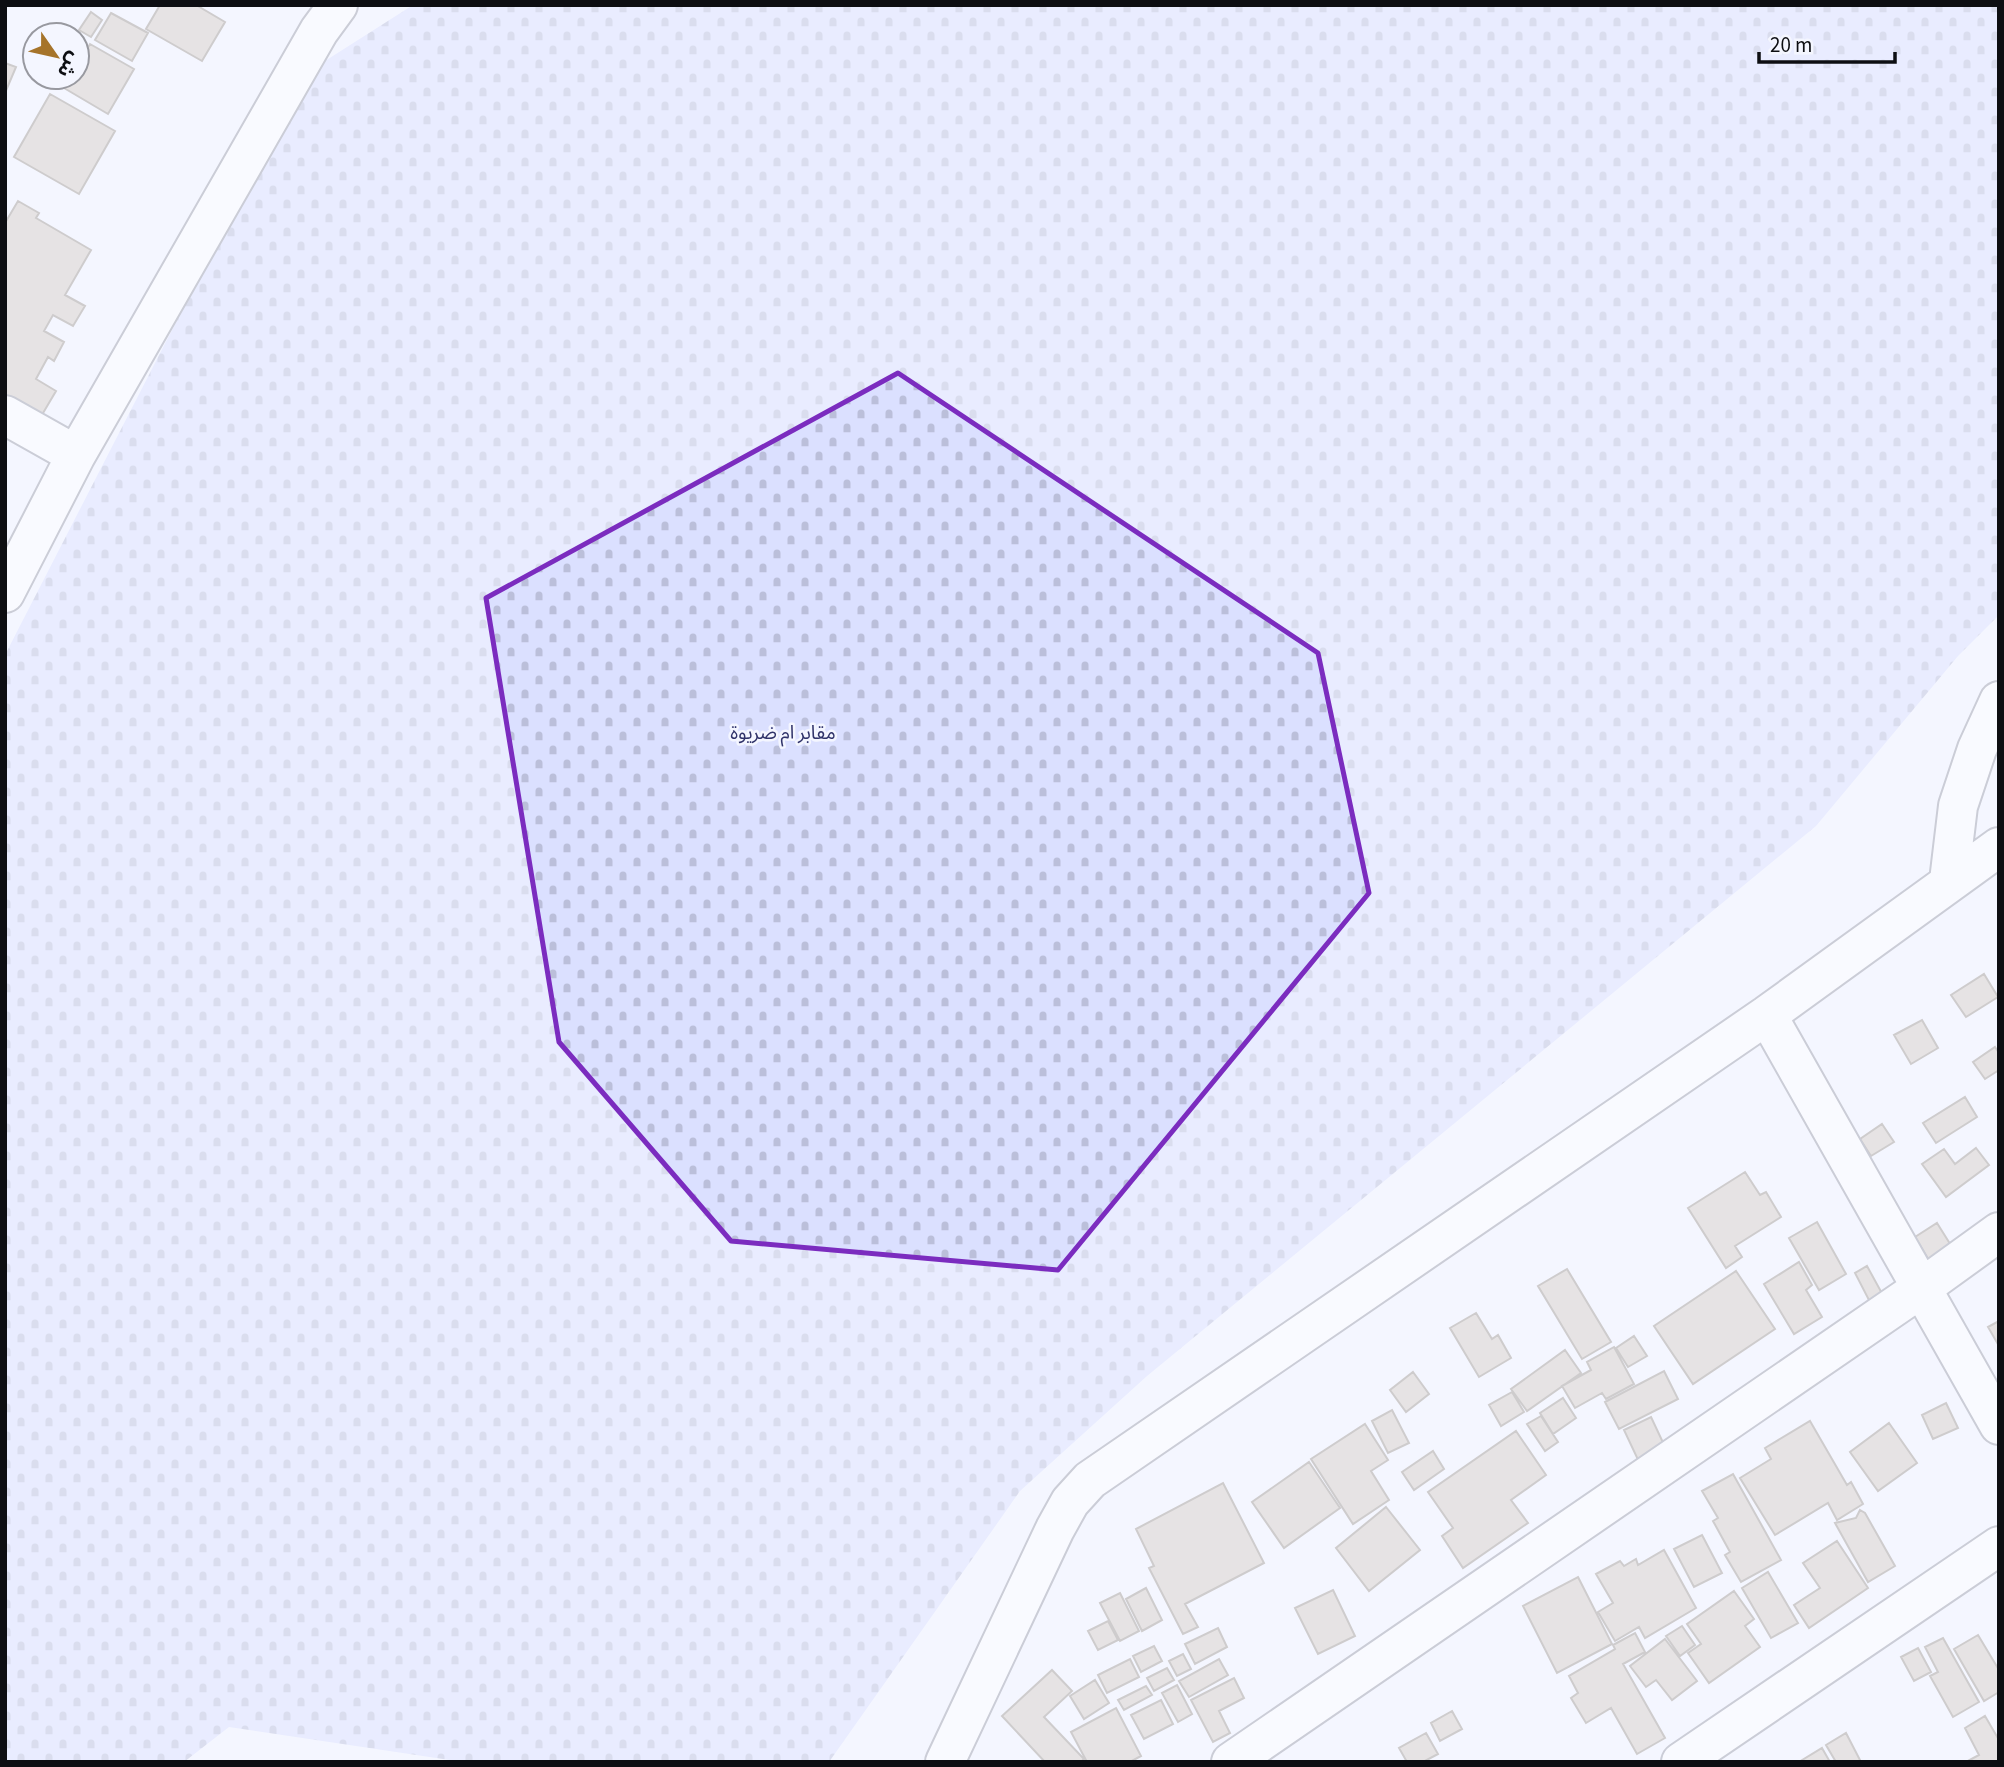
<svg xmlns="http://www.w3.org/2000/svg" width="2004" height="1767" font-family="'Source Sans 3','Noto Sans Arabic',sans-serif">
  <defs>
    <pattern id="cemetery-stones" width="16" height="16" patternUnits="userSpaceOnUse" patternTransform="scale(1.75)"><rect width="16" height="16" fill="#dbe0ff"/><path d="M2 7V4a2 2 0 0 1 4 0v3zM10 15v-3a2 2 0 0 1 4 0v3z" fill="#bbbfda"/></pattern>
  </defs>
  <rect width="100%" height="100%" fill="#f4f6ff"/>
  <!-- cemetery -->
  <path fill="url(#cemetery-stones)" d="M 413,5 L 1999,5 L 1999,615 L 1958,656 L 1816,826 L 1147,1376 L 1020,1491 L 829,1762 L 463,1762 L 229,1727 L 184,1762 L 5,1762 L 5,655 L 303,75 Z"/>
  <!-- building -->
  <path fill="#d5cdc3" stroke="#a09990" stroke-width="2" d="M 160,5 L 196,5 L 225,22 L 202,61 L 146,29 Z
    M 91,12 L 102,20 L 91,37 L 79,30 Z
    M 111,13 L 148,33 L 132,61 L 95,40 Z
    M 90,44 L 134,69 L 108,114 L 64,88 L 71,77 L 77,77 L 77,66 Z
    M 5,63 L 16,67 L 5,93 Z
    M 50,94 L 115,131 L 79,194 L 14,157 Z
    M 18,201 L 39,213 L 36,218 L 91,250 L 65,295 L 85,306 L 73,326 L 53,315 L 44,331 L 64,342 L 54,361 L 48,357 L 36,379 L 56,391 L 36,425 L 5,407 L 5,223 Z
    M 1984,974 L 1998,997 L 1966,1017 L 1951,995 Z
    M 1922,1020 L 1938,1048 L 1911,1064 L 1894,1035 Z
    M 1995,1047 L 1999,1053 L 1999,1070 L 1985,1079 L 1973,1062 Z
    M 1965,1097 L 1977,1117 L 1936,1143 L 1923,1123 Z
    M 1882,1124 L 1894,1142 L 1871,1156 L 1860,1139 Z
    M 1976,1148 L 1989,1165 L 1946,1197 L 1922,1164 L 1944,1149 L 1955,1164 Z
    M 1745,1172 L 1760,1195 L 1766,1192 L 1781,1217 L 1735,1246 L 1742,1257 L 1726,1268 L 1688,1208 Z
    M 1817,1222 L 1846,1274 L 1819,1290 L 1789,1238 Z
    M 1937,1223 L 1952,1247 L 1930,1262 L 1915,1237 Z
    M 1799,1262 L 1812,1285 L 1806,1290 L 1822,1317 L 1794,1334 L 1764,1284 Z
    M 1867,1266 L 1884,1297 L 1871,1304 L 1855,1273 Z
    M 1567,1269 L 1611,1342 L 1582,1359 L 1538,1286 Z
    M 1736,1271 L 1775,1329 L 1693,1384 L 1654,1326 Z
    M 1476,1313 L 1492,1339 L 1498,1335 L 1511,1358 L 1479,1377 L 1450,1328 Z
    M 1999,1321 L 1999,1346 L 1988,1327 Z
    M 1634,1336 L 1647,1356 L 1628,1367 L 1616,1348 Z
    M 1614,1347 L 1634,1384 L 1606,1399 L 1602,1393 L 1575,1408 L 1562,1386 L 1591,1370 L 1587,1362 Z
    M 1565,1350 L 1581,1373 L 1527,1411 L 1511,1389 Z
    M 1664,1371 L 1678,1399 L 1619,1429 L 1605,1402 Z
    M 1413,1372 L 1429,1394 L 1406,1412 L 1390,1390 Z
    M 1512,1392 L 1524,1412 L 1501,1426 L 1489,1405 Z
    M 1563,1398 L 1576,1418 L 1553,1434 L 1540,1413 Z
    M 1946,1403 L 1958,1428 L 1933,1439 L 1922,1415 Z
    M 1392,1410 L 1409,1443 L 1388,1453 L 1372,1421 Z
    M 1541,1416 L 1558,1442 L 1545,1451 L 1527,1424 Z
    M 1651,1417 L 1667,1451 L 1640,1464 L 1624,1430 Z
    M 1810,1421 L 1847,1485 L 1851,1482 L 1863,1504 L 1837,1520 L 1828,1503 L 1775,1535 L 1740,1478 L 1771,1459 L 1765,1448 Z
    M 1889,1423 L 1917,1463 L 1878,1491 L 1850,1452 Z
    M 1365,1424 L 1388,1460 L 1371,1471 L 1389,1500 L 1353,1524 L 1311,1459 Z
    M 1516,1431 L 1546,1475 L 1511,1500 L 1528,1523 L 1463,1568 L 1442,1536 L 1453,1528 L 1428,1492 Z
    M 1433,1451 L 1444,1469 L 1414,1490 L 1402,1472 Z
    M 1309,1462 L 1340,1508 L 1284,1548 L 1252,1502 Z
    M 1733,1474 L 1781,1560 L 1741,1582 L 1725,1555 L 1730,1552 L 1713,1521 L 1718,1518 L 1702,1491 Z
    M 1223,1483 L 1264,1563 L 1185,1604 L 1198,1627 L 1183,1634 L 1149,1568 L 1154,1566 L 1136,1529 Z
    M 1386,1507 L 1420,1550 L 1369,1591 L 1336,1548 Z
    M 1860,1510 L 1865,1513 L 1895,1566 L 1868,1582 L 1835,1523 L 1856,1518 Z
    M 1702,1535 L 1722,1573 L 1694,1587 L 1674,1549 Z
    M 1837,1541 L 1868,1588 L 1809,1628 L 1794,1605 L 1820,1588 L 1803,1563 Z
    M 1664,1550 L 1696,1608 L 1645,1638 L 1639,1627 L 1615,1641 L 1598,1612 L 1613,1603 L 1596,1574 L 1620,1561 L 1624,1566 L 1636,1559 L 1638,1565 Z
    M 1768,1572 L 1798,1623 L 1771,1638 L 1742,1588 Z
    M 1578,1577 L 1612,1644 L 1557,1673 L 1523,1606 Z
    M 1146,1588 L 1162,1620 L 1142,1631 L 1126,1599 Z
    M 1333,1590 L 1355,1636 L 1318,1654 L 1295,1608 Z
    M 1734,1591 L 1754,1619 L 1745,1626 L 1760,1647 L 1709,1683 L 1688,1653 L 1701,1644 L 1687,1624 Z
    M 1120,1593 L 1139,1631 L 1120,1641 L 1100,1603 Z
    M 1108,1621 L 1118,1640 L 1098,1650 L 1088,1631 Z
    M 1682,1626 L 1695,1645 L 1680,1656 L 1666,1636 Z
    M 1218,1628 L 1227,1647 L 1195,1664 L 1185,1644 Z
    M 1635,1633 L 1645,1652 L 1623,1664 L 1665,1738 L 1637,1754 L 1611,1708 L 1586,1723 L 1571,1698 L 1578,1693 L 1569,1676 L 1615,1649 L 1613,1645 Z
    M 1978,1635 L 1999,1670 L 1999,1692 L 1984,1701 L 1954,1649 Z
    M 1943,1638 L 1979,1702 L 1953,1717 L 1930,1676 L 1938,1672 L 1925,1647 Z
    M 1665,1639 L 1697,1681 L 1672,1700 L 1656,1680 L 1646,1687 L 1630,1666 Z
    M 1154,1646 L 1162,1661 L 1141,1672 L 1133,1656 Z
    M 1918,1648 L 1931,1672 L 1914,1681 L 1901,1657 Z
    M 1183,1654 L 1191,1669 L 1177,1676 L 1169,1661 Z
    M 1130,1659 L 1139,1677 L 1107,1693 L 1098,1675 Z
    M 1219,1659 L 1228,1675 L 1189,1697 L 1179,1681 Z
    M 1167,1668 L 1174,1680 L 1154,1691 L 1147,1678 Z
    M 1052,1670 L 1072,1691 L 1044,1717 L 1084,1759 L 1081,1762 L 1045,1762 L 1002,1716 Z
    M 1234,1678 L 1244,1698 L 1219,1711 L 1230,1733 L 1213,1742 L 1191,1700 Z
    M 1095,1680 L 1109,1703 L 1084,1719 L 1070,1696 Z
    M 1177,1685 L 1192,1714 L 1178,1722 L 1162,1693 Z
    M 1146,1686 L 1152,1695 L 1124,1710 L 1118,1700 Z
    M 1161,1700 L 1173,1724 L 1144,1739 L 1131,1715 Z
    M 1116,1708 L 1141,1756 L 1130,1762 L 1087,1762 L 1071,1732 Z
    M 1452,1711 L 1462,1729 L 1440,1741 L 1431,1723 Z
    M 1985,1716 L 1999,1740 L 1999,1762 L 1966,1762 L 1979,1755 L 1965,1728 Z
    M 1426,1733 L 1438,1754 L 1423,1762 L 1407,1762 L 1399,1748 Z
    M 1846,1733 L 1861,1762 L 1836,1762 L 1826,1745 Z
    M 1822,1748 L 1830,1762 L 1799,1762 Z"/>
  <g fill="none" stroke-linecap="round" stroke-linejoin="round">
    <defs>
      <path id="street" d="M 5,415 L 76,455
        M 5,593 L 76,455 L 319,31 L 338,5
        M 1949,881 L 1958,806 L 1977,749 L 1999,701
        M 1767,1015 L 1999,1425
        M 945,1762 L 1055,1529 L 1070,1502 L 1090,1480 L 1767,1015 L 1999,847
        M 1231,1762 L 1920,1289 L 1999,1232
        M 1681,1762 L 1999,1546"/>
    </defs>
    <!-- street casing -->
    <use href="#street" stroke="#999ba6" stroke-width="42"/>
    <!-- street -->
    <use href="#street" stroke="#fff" stroke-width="38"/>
  </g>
  <!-- marked area -->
  <path d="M0 0H2004V1767H0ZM 898,373 L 1318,653 L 1369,893 L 1058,1270 L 731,1241 L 559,1042 L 486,598 Z" fill="#f4f6ff" fill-opacity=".55" fill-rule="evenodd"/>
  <path fill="none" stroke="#7b2cbf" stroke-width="5" stroke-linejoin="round" d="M 898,373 L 1318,653 L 1369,893 L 1058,1270 L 731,1241 L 559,1042 L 486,598 Z"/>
  <g text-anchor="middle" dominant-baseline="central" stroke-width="5" stroke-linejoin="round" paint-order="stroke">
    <!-- park labels -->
    <g font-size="19" fill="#30336a" stroke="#f4f6ff">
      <text x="783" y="733">مقابر ام ضريوة</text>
    </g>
  </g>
  <!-- border -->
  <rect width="2004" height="1767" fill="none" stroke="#0d0e12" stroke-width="14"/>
  <!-- north arrow -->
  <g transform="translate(56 56) rotate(124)"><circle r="33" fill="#f4f6ff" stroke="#9899a0" stroke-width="2"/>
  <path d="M0-5L12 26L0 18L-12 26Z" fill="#a6742a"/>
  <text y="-10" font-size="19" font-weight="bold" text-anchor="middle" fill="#0d0e12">ش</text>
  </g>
  <!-- scale -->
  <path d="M1759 52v10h136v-10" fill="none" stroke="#0d0e12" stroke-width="3.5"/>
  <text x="1770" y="52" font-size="21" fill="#0d0e12" stroke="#f4f6ff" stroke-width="5" paint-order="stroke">20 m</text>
</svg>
